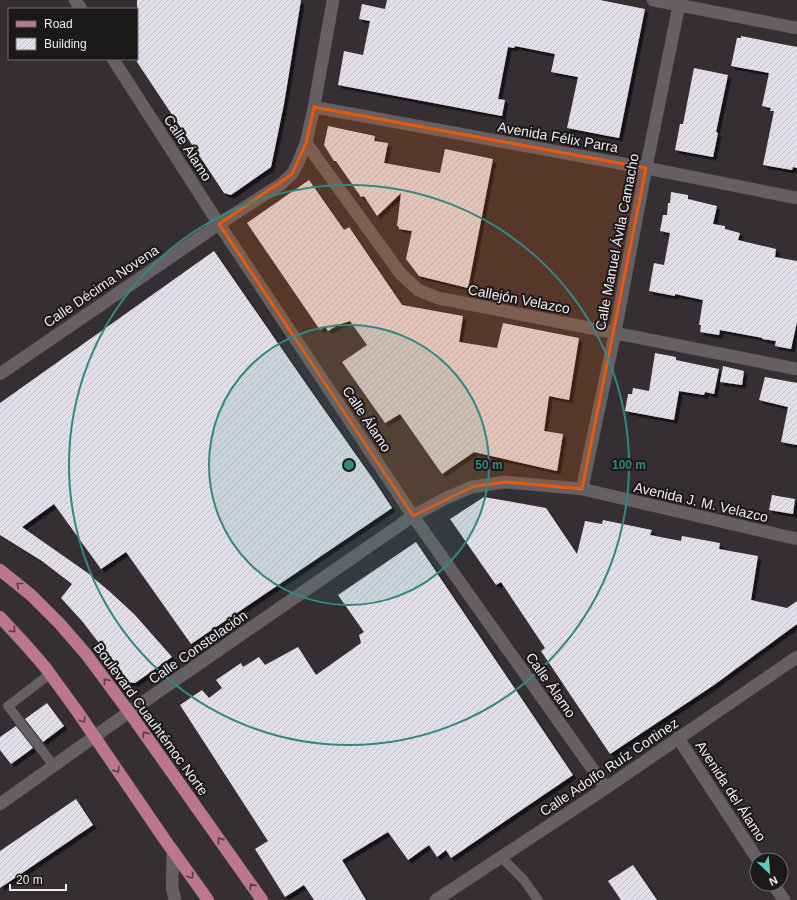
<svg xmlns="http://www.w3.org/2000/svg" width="797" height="900" font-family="Helvetica,sans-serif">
  <defs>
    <pattern id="building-hatch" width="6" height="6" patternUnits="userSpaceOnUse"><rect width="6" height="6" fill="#e2dfe8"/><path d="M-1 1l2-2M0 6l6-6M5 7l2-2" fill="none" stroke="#c3c1c8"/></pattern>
    <filter id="shadow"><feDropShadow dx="3.5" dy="3.5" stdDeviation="0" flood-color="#0009"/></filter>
  </defs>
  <rect width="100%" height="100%" fill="#352f34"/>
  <!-- building -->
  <path fill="url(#building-hatch)" filter="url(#shadow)" d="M 137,0 L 301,0 L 284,104 L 271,167 L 231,195 L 224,193 L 137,62 Z
    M 387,0 L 600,0 L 645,9 L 619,138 L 567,128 L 578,77 L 551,72 L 555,54 L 515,46 L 514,48 L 508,47 L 498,99 L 505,100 L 502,116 L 338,85 L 344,51 L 363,55 L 370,21 L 359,19 L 362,4 L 385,9 Z
    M 741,36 L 797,47 L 797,168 L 793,167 L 792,170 L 763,165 L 774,111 L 770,111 L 771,108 L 762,106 L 769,73 L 731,66 L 737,38 L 741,38 Z
    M 694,68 L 728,75 L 716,132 L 718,133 L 713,157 L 675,150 L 680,124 L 683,124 Z
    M 328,126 L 375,136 L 374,141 L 388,143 L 384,163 L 440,173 L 445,149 L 493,159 L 468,288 L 419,276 L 406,259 L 412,231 L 399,229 L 399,227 L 397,226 L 401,193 L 377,216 L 364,196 L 361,197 L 336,161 L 334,161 L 324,145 Z
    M 309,180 L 344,230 L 349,227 L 402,305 L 463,316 L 459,342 L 497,348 L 503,323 L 579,338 L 569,400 L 549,396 L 544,431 L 563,434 L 557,471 L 474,452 L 442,474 L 400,414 L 385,423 L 342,362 L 367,345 L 350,321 L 338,325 L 328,331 L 325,326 L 320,330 L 247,223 Z
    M 671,192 L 688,195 L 688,199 L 717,206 L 713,224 L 725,226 L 725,229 L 740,233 L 738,240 L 776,249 L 775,257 L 797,261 L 797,322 L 791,349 L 775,346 L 776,341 L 762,339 L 763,338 L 720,330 L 719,335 L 700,332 L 701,325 L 699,325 L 703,300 L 675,294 L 675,296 L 649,291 L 654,263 L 664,265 L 670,233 L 660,231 L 663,215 L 667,215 L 668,203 L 670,203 Z
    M 214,251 L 304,381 L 375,482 L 392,508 L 191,644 L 126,552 L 101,569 L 54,504 L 22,527 L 92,576 L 91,576 L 109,591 L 134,614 L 172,657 L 135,683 L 129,682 L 82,621 L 61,598 L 72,584 L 42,561 L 0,535 L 0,403 Z
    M 655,353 L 676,357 L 676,360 L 719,369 L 714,394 L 705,392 L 704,395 L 679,391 L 674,420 L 625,411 L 628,394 L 632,394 L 633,388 L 649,391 Z
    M 723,366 L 744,371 L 742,385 L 720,382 Z
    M 765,377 L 797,383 L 797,445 L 781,442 L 788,407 L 759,400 Z
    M 772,495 L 795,499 L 793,514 L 769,510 Z
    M 484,497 L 546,508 L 577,554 L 585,521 L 602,524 L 603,520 L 652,530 L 650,535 L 681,541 L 682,536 L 720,543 L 719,549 L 758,556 L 751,600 L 787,608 L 797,601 L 797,624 L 714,685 L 610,754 L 541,651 L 545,648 L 501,582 L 496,585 L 450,519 Z
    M 416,542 L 573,775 L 451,858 L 446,850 L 437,857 L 429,845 L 408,860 L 388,832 L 342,860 L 366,900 L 314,900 L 304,885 L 285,897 L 255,849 L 268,841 L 180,705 L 202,690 L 209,698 L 222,688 L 216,680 L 241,663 L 243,667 L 259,657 L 265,665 L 298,647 L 316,675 L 361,643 L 359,635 L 364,632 L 338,595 Z
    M 47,703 L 64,726 L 43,742 L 25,719 Z
    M 16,726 L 33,748 L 11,764 L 0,750 L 0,737 Z
    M 76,799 L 93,825 L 0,888 L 0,851 Z
    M 633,865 L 657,900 L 621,900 L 608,881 Z"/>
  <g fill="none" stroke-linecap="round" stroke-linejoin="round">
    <defs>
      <path id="lane" d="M 50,674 L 8,706 L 54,766
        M 501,857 L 524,880 L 538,900"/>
      <path id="street" d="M 653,0 L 797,28
        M 314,107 L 646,168 L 797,198
        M 306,143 L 400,273 L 418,290 L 438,298 L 797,369
        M 0,374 L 219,224 L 281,184 L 292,174 L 298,163 L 306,143 L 314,107 L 333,0
        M 582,489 L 615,333 L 646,168 L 680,0
        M 678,738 L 758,860
        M 773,884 L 784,900"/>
      <path id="secondary" d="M 75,0 L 81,9
        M 113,59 L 219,224 L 413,516 L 606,788
        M 0,804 L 129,712 L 413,516 L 446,498 L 472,487 L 505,482 L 582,489 L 797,539
        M 173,851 L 172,888 L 175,900
        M 436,900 L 606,788 L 797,657"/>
      <path id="primary" d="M 0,570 L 31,595 L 60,624 L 86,654 L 129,712 L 262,900
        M 0,617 L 25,644 L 45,667 L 77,711 L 165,840 L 208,900"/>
    </defs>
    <!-- lane casing -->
    <use href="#lane" stroke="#534e52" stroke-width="10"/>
    <!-- street casing -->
    <use href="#street" stroke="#534e52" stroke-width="13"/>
    <!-- secondary casing -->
    <use href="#secondary" stroke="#534e52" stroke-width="13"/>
    <!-- primary casing -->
    <use href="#primary" stroke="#534e52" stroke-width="13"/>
    <!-- lane -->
    <use href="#lane" stroke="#665f64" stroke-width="9"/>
    <!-- street -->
    <use href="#street" stroke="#665f64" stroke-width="12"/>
    <!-- secondary -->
    <use href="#secondary" stroke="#665f64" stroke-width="12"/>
    <!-- primary -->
    <use href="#primary" stroke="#bc778c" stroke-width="12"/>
  </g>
  <!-- one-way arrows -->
  <defs><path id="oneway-chevron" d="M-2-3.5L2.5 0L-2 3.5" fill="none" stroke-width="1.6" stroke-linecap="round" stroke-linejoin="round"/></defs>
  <g stroke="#5b3e48">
    <use href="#oneway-chevron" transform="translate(19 585) rotate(-141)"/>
    <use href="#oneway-chevron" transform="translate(13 630) rotate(47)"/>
    <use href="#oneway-chevron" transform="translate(106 681) rotate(-127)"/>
    <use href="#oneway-chevron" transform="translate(83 720) rotate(56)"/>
    <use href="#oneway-chevron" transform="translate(145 734) rotate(-125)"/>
    <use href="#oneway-chevron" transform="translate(117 770) rotate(55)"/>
    <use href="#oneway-chevron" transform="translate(220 840) rotate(-125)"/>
    <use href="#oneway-chevron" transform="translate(191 876) rotate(54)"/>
    <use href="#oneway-chevron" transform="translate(252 886) rotate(-125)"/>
  </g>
  <!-- marked area -->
  <path fill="#e8590c" fill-opacity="0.2" stroke="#e8590c" stroke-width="3" stroke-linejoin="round" d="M 314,107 L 646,168 L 582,489 L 505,482 L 472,487 L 413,516 L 219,224 L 292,174 L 306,143 Z"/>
  <!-- distance rings -->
  <circle cx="349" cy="465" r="140" fill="#318881" fill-opacity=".12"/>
  <g fill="none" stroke="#318881" stroke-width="2">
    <circle cx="349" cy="465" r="140"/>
    <circle cx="349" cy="465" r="280"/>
  </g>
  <g text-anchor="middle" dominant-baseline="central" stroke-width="4" stroke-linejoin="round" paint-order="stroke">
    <!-- street labels -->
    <g font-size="14" fill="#f0ecef" stroke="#1b181a">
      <text transform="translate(558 137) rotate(10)">Avenida Félix Parra</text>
      <text transform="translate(188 148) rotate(57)">Calle Álamo</text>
      <text transform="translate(617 242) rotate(-79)">Calle Manuel Ávila Camacho</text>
      <text transform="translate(101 286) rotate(-34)">Calle Décima Novena</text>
      <text transform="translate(519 299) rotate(11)">Callejón Velazco</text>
      <text transform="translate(367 419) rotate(56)">Calle Álamo</text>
      <text transform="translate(701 502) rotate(13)">Avenida J. M. Velazco</text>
      <text transform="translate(198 647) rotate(-35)">Calle Constelación</text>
      <text transform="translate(551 685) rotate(55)">Calle Álamo</text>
      <text transform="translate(151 719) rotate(54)">Boulevard Cuauhtémoc Norte</text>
      <text transform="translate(609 767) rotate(-34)">Calle Adolfo Ruíz Cortinez</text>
      <text transform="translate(731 791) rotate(57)">Avenida del Álamo</text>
    </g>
  </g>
  <circle cx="349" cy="465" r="6" fill="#318881" stroke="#1b181a" stroke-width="2"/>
  <g font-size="12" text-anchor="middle" font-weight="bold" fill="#318881" stroke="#1b181a" stroke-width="4" stroke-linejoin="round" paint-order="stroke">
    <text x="489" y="469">50 m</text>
    <text x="629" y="469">100 m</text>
  </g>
  <!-- legend -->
  <rect x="8" y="8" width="130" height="52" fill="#1b181a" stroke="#706d6f"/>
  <rect x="16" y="21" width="20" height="6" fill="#bc778c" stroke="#706d6f"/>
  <text x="44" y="28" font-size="12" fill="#f0ecef">Road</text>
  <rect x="16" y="38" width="20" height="12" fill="url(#building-hatch)" stroke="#706d6f"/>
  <text x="44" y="48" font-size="12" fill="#f0ecef">Building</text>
  <!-- north arrow -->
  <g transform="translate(769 872) rotate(154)"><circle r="19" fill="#1b181a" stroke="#706d6f"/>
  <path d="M0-3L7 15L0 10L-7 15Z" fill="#5dceb9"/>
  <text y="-6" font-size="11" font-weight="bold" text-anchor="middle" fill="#f0ecef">N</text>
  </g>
  <!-- scale -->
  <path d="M10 884v6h56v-6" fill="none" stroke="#f0ecef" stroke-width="2"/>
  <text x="16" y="884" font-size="12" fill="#f0ecef" stroke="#1b181a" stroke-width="3" paint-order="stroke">20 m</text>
</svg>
